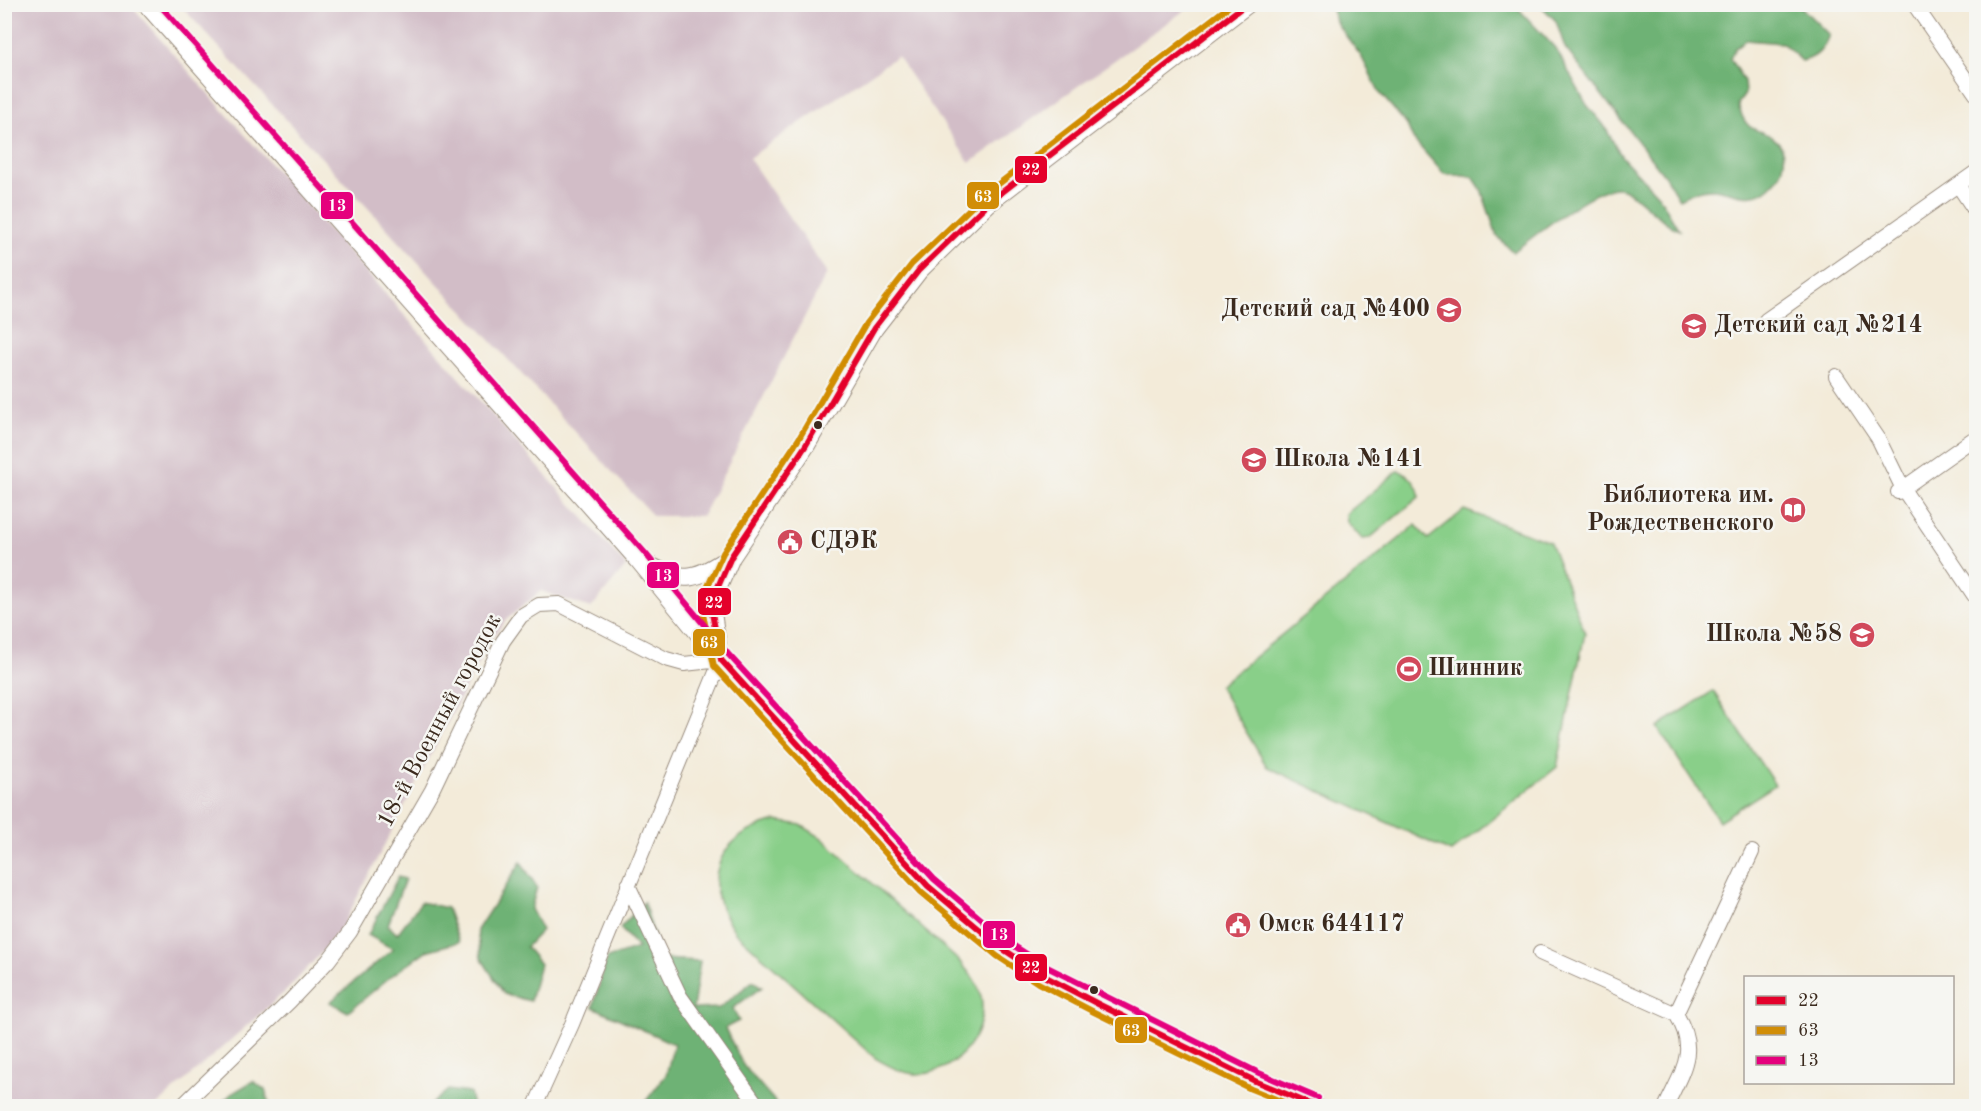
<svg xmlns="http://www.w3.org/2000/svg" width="1981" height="1111" font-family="'Old Standard TT',serif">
  <rect width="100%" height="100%" fill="#f6f6f2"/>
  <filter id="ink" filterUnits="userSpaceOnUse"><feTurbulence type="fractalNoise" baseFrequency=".0167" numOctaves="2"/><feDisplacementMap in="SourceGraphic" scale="12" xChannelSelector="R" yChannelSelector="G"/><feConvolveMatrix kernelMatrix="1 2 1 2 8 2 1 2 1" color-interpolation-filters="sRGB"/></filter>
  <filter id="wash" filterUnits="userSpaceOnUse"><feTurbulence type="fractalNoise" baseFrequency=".008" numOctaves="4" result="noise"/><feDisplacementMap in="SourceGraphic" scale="24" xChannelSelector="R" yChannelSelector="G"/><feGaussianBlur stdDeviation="1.35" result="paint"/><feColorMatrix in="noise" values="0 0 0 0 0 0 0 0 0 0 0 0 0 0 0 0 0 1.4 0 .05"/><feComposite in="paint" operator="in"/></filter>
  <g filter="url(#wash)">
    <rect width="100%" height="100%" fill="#f3ebd9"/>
    <!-- industrial -->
    <path fill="#d2bdc7" d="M 5,4 L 130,5 L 626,566 L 591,608 L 541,591 L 506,620 L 488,644 L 343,925 L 322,952 L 287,990 L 156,1106 L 5,1106 Z
      M 180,5 L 1192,5 L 970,163 L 897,56 L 749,158 L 827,273 L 702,516 L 653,516 Z"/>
    <!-- green -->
    <path fill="#89cf89" stroke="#627c54" stroke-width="1.5" d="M 1398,471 C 1408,472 1420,487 1419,497 L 1370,538 L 1362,539 L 1347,522 L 1346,514 Z
      M 1464,510 L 1550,542 L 1585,633 L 1557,767 L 1451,852 L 1267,767 L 1219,686 L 1416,525 L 1428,539 Z
      M 1713,691 L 1775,785 L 1719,821 L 1657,727 Z
      M 776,821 L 801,825 L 822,838 L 960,962 C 965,968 971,974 975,981 C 997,1020 964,1070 922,1074 C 904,1075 889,1066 875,1058 L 736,933 C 699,883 714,837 776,821 Z"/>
    <!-- forest -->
    <path fill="#6eb275" stroke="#546e4a" stroke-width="1.5" d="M 1330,5 L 1515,5 L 1556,49 L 1587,105 L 1603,124 L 1622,157 L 1659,196 L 1679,230 C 1658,221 1640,196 1623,189 C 1598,180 1535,237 1513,252 L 1497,236 L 1481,189 L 1473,177 L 1444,174 L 1413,139 L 1407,125 L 1380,93 L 1361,56 L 1337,24 Z
      M 1540,5 L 1799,5 L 1829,35 C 1823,50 1818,57 1802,61 L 1782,43 L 1745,40 L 1735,48 L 1730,59 L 1744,81 L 1745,94 L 1738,104 C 1740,112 1742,119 1748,125 C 1754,131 1765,132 1772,137 C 1792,150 1785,174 1770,187 C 1751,204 1735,191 1714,189 C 1701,188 1690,194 1679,199 L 1665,176 L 1565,48 L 1556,21 Z
      M 521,862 L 537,887 L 531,909 L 542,930 L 526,947 L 540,964 L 530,1001 L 504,994 L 481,958 L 477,930 Z
      M 398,877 L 405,879 L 388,925 L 397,934 L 421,902 L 447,908 L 459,942 L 426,951 L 390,977 L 348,1012 L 330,1002 L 393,949 L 368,935 Z
      M 644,902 L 661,959 L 700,961 L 693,1009 L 719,1008 L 753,981 L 762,987 L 733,1008 L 739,1021 L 725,1028 L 743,1065 L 779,1106 L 642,1106 L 666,1075 L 674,1044 L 593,1007 L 607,958 L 638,948 L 620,928 Z
      M 253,1081 L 265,1090 L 270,1106 L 218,1106 L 231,1094 Z
      M 448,1090 L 470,1093 L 473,1106 L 429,1106 Z"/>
  </g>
  <g filter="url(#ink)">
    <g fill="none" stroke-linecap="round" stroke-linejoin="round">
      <defs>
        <path id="minor" d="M 1914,4 L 1976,94
          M 1958,185 L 1976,212
          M 1766,320 L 1976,172
          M 1836,376 L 1878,438 L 1903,489 L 1976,598
          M 1898,492 L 1976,437
          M 628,885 L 680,996 L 758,1106
          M 1540,953 L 1676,1014 C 1699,1051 1682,1071 1666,1106
          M 1676,1014 L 1752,852
          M 182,1106 L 290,1001 L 328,961 L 350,932 L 432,790 L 503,641 L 521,616 L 539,605 L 559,604 L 666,659 L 684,664 L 721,660
          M 535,1106 L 572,1024 L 721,660"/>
        <path id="secondary" d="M 147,4 L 638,559 L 721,660 L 928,886 L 1003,949 L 1042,975 L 1255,1081 L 1315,1106
          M 648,565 C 684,585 698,578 731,557
          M 718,652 L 712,613 L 717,589 L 731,557 L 806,445 L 874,328 L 919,270 L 988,203 L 1247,4"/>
      </defs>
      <!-- minor casing -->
      <use href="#minor" stroke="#978a7c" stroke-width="16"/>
      <!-- secondary casing -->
      <use href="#secondary" stroke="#978a7c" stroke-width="20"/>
      <!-- minor -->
      <use href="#minor" stroke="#fff" stroke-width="14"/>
      <!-- secondary -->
      <use href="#secondary" stroke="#fff" stroke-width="18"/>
      <defs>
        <path id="bus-1" d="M 1246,4 L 988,203 L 919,270 L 874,328 L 806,445 L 731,557 L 717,589 L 712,613 L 721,660 L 928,886 L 1003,949 L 1042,975 L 1098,1004 L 1255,1081 L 1315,1106"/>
        <path id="bus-2" d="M 1232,4 L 983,196 L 912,264 L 866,323 L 798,440 L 723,553 L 708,586 L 703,614 L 714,666 L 921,892 L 997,956 L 1038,983 L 1094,1012 L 1251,1089 L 1293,1106"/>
        <path id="bus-3" d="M 159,4 L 645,553 L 728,654 L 934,879 L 1008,942 L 1047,967 L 1259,1073 L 1318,1098"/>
      </defs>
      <!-- bus-1 casing -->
      <use href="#bus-1" stroke="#f6f6f2" stroke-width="10"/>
      <!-- bus-2 casing -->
      <use href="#bus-2" stroke="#f6f6f2" stroke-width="10"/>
      <!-- bus-3 casing -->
      <use href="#bus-3" stroke="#f6f6f2" stroke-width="10"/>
      <!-- bus-1 -->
      <use href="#bus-1" stroke="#e4002b" stroke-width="6"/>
      <!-- bus-2 -->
      <use href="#bus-2" stroke="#d18d06" stroke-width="6"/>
      <!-- bus-3 -->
      <use href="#bus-3" stroke="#e5007d" stroke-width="6"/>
    </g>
  </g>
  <!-- icons -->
  <defs>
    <symbol id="school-disc" viewBox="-11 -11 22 22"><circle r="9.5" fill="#d1495b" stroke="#f6f6f2"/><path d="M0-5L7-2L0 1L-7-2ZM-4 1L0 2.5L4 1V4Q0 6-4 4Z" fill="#fff"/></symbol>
    <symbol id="library-disc" viewBox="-11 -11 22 22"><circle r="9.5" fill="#d1495b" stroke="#f6f6f2"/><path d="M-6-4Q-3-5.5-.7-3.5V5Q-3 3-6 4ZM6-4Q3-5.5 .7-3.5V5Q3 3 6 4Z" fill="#fff"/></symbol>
    <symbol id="civic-disc" viewBox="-11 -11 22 22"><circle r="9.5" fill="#d1495b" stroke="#f6f6f2"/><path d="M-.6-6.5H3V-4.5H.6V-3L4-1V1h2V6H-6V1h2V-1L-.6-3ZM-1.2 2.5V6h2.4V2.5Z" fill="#fff"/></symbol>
    <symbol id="stadium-disc" viewBox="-11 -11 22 22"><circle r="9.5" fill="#d1495b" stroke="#f6f6f2"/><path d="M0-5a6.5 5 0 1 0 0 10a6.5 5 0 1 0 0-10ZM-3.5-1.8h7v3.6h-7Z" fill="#fff"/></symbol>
  </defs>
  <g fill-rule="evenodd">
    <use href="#school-disc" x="1434" y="295" width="30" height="30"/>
    <use href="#school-disc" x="1679" y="311" width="30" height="30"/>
    <use href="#school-disc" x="1239" y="445" width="30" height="30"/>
    <use href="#library-disc" x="1778" y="495" width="30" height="30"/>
    <use href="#civic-disc" x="775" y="527" width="30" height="30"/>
    <use href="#school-disc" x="1847" y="620" width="30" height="30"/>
    <use href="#stadium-disc" x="1394" y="654" width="30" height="30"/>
    <use href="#civic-disc" x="1223" y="910" width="30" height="30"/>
  </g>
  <!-- markers -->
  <g fill="#3b2a1e" stroke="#f6f6f2" stroke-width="2">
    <circle cx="818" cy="425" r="5"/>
    <circle cx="1094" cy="990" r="5"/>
  </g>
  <g text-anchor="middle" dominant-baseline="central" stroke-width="5" stroke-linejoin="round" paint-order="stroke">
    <!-- poi labels -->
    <g font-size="24" font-weight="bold" fill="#3b2a1e" stroke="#f6f6f2" text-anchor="start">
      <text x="1430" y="310" text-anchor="end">Детский сад №400</text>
      <text x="1714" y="326">Детский сад №214</text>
      <text x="1274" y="460">Школа №141</text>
      <text x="1774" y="496" text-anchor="end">Библиотека им.<tspan x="1774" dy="28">Рождественского</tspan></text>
      <text x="810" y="542">СДЭК</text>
      <text x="1842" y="635" text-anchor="end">Школа №58</text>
      <text x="1428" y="669">Шинник</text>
      <text x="1258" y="925">Омск 644117</text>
    </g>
    <!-- street labels -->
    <g font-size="24" fill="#3b2a1e" stroke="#f6f6f2">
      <text transform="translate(440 721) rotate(-62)">18-й Военный городок</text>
    </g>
  </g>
  <g stroke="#f6f6f2" stroke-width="2">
    <rect x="1014" y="155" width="34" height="29" rx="6" fill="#e4002b"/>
    <rect x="966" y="181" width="34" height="29" rx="6" fill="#d18d06"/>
    <rect x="320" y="191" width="34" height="29" rx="6" fill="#e5007d"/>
    <rect x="646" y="561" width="34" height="28" rx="6" fill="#e5007d"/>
    <rect x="697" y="587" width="35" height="29" rx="6" fill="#e4002b"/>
    <rect x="692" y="628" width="34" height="29" rx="6" fill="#d18d06"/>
    <rect x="982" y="920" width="34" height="29" rx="6" fill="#e5007d"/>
    <rect x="1014" y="953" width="34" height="29" rx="6" fill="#e4002b"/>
    <rect x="1114" y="1016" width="34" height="28" rx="6" fill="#d18d06"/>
  </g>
  <g font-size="16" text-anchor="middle" font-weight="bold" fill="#fff">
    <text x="1031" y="175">22</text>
    <text x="983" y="202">63</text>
    <text x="337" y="211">13</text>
    <text x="663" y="581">13</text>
    <text x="714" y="608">22</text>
    <text x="709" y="648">63</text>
    <text x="999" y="940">13</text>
    <text x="1031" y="973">22</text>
    <text x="1131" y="1036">63</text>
  </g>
  <!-- margin -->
  <rect width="1981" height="1111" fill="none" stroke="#f6f6f2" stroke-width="24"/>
  <!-- legend -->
  <rect x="1744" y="976" width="210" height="108" fill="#f6f6f2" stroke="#aba49d" stroke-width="1.5"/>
  <rect x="1756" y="996" width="30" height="9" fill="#e4002b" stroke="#aba49d" stroke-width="1.5"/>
  <text x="1798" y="1006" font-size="18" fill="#3b2a1e">22</text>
  <rect x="1756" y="1026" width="30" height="9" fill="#d18d06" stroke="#aba49d" stroke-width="1.5"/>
  <text x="1798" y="1036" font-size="18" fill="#3b2a1e">63</text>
  <rect x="1756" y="1056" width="30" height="9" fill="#e5007d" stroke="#aba49d" stroke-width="1.5"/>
  <text x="1798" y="1066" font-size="18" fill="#3b2a1e">13</text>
</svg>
